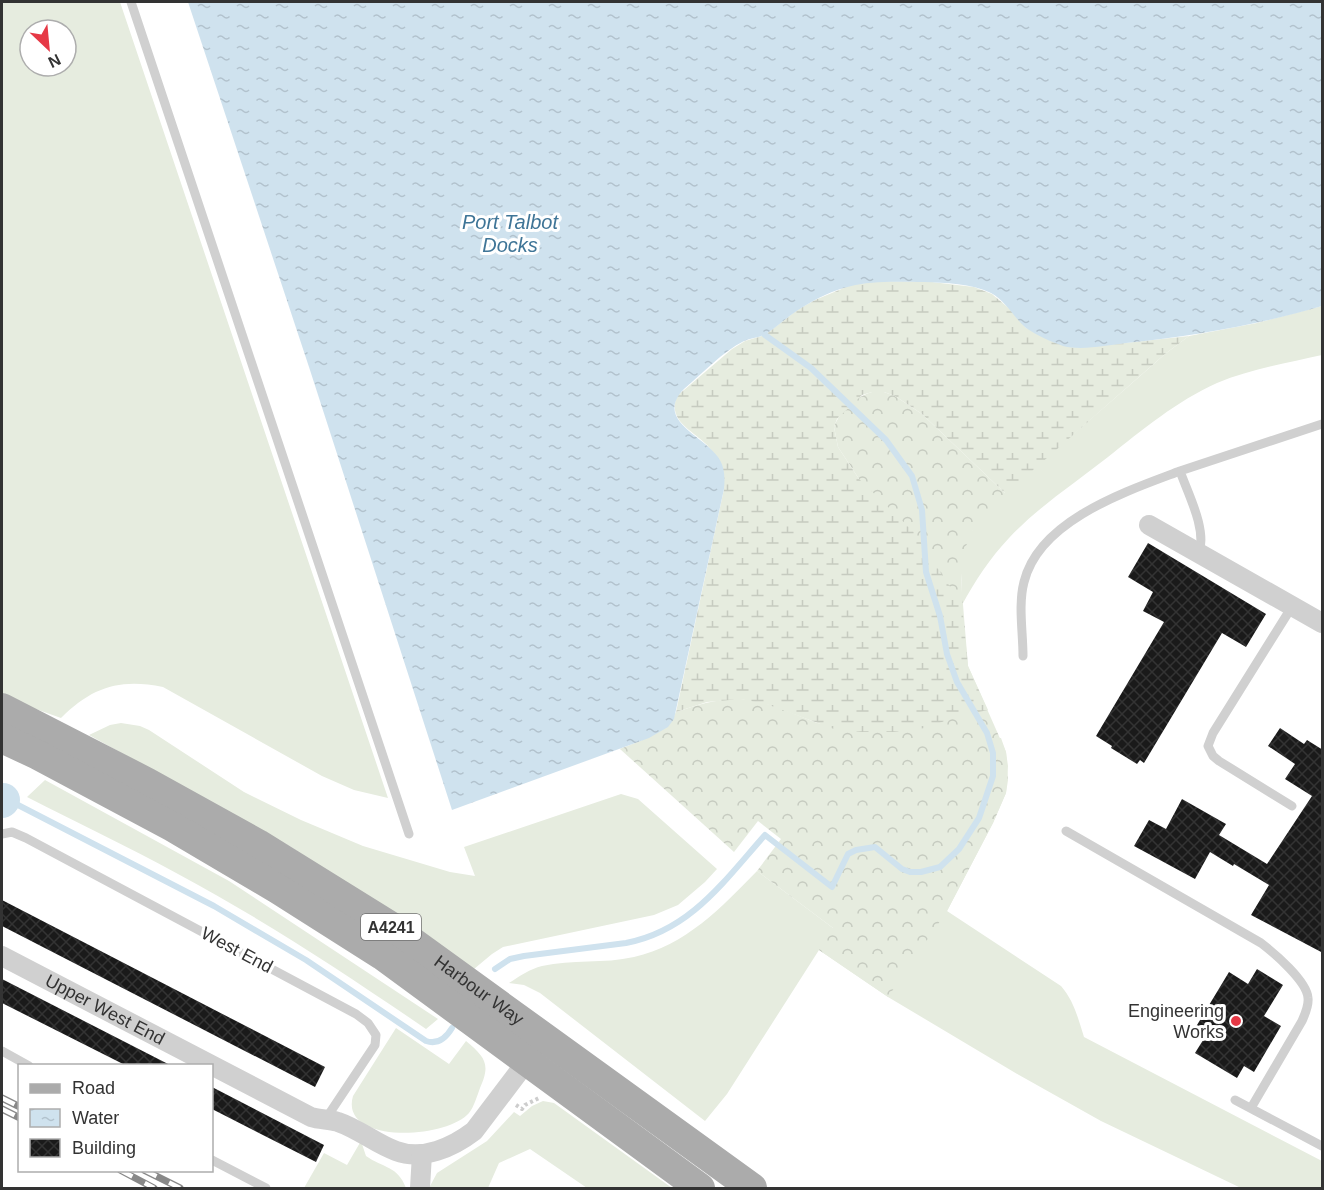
<svg xmlns="http://www.w3.org/2000/svg" width="1324" height="1190" font-family="Helvetica,sans-serif">
  <defs>
    <pattern id="forest-crowns" width="20" height="18" patternUnits="userSpaceOnUse" patternTransform="scale(1.5)"><rect width="20" height="18" fill="#e6ecdf"/><path d="M2 6a3 3 0 1 1 6 0M12 15a3 3 0 1 1 6 0" fill="none" stroke="#c6cbc0"/></pattern>
    <pattern id="wetland-marsh" width="20" height="14" patternUnits="userSpaceOnUse" patternTransform="scale(1.5)"><rect width="20" height="14" fill="#e6ecdf"/><path d="M1 5h8M5 5V1M11 12h8M15 12V8" fill="none" stroke="#c6cbc0"/></pattern>
    <pattern id="water-ripples" width="26" height="14" patternUnits="userSpaceOnUse" patternTransform="scale(1.5)"><rect width="26" height="14" fill="#cfe2ee"/><path d="M2 4q2-2 4 0t4 0M15 11q2-2 4 0t4 0" fill="none" stroke="#b2c2cd"/></pattern>
    <pattern id="building-cross-hatch" width="8" height="8" patternUnits="userSpaceOnUse" patternTransform="scale(1.5)"><rect width="8" height="8" fill="#1a1a1a"/><path d="M0 0l8 8M0 8l8-8" fill="none" stroke="#333"/></pattern>
  </defs>
  <rect width="100%" height="100%" fill="#fff"/>
  <!-- grass -->
  <path fill="#e6ecdf" fill-rule="evenodd" d="M 2,2 L 120,2 L 388,798 L 354,790 L 322,776 L 163,687 C 120,678 92,687 61,718 L 2,697 ZM 30,30 L 66,30 L 66,66 L 30,66 Z
    M 1322,306 L 1322,355 C 1287,363 1250,369 1217,383 C 1177,401 1142,430 1108,457 C 1075,483 1038,507 1009,538 C 990,558 975,581 962,605 C 961,579 959,552 973,529 C 991,502 1030,471 1055,450 C 1092,418 1129,386 1165,354 L 1189,336 L 1257,323 Z
    M 676,712 L 1001,738 L 1006,752 L 1008,766 L 1006,793 L 993,823 L 947,911 L 1061,986 C 1074,1001 1078,1018 1084,1037 L 1322,1161 L 1322,1188 L 1241,1188 L 1101,1121 L 1019,1075 L 888,997 L 819,950 L 727,1094 L 705,1121 L 540,993 L 524,985 L 509,983 C 520,976 530,969 542,966 C 572,959 604,964 634,957 C 685,946 722,907 757,871 L 833,928 L 873,875 L 620,749 C 638,742 670,731 676,712 Z
    M 121,723 L 140,726 L 149,730 L 244,792 L 301,820 L 363,846 L 450,872 L 475,876 L 464,847 L 621,794 L 638,799 L 717,869 L 705,882 L 678,905 L 654,915 L 503,947 L 492,954 L 474,969 L 291,847 L 89,735 L 110,725 Z
    M 45,780 L 229,881 L 438,1019 L 426,1029 C 346,974 264,920 178,874 C 129,847 78,823 27,797 Z
    M 396,1028 L 449,1064 L 466,1041 C 485,1057 491,1064 480,1088 C 477,1096 474,1107 469,1113 C 445,1140 339,1144 353,1096 Z
    M 543,1101 L 554,1103 L 672,1188 L 587,1188 L 530,1149 L 499,1163 L 488,1188 L 429,1188 L 437,1173 L 487,1141 L 514,1112 L 520,1116 L 532,1106 Z
    M 361,1141 L 366,1156 C 383,1168 398,1166 406,1188 L 304,1188 L 324,1153 L 347,1165 Z"/>
  <!-- forest -->
  <path fill="url(#forest-crowns)" d="M 872,392 L 884,392 L 895,396 L 922,414 L 1006,494 L 973,530 L 966,546 L 961,580 L 968,666 L 1006,752 L 1008,780 L 1006,793 L 993,823 L 947,911 L 888,997 L 819,950 L 833,928 L 757,871 L 781,839 L 758,821 L 734,852 L 620,749 C 641,741 669,735 676,712 C 697,705 718,698 741,699 C 778,701 811,726 848,731 L 859,479 L 838,447 L 834,427 C 840,411 855,397 872,392 Z"/>
  <!-- wetland -->
  <path fill="url(#wetland-marsh)" d="M 879,281 L 932,282 L 974,287 L 992,294 L 1011,310 L 1026,328 L 1088,347 L 1189,336 L 1165,354 L 1006,494 L 922,414 L 895,396 L 884,392 L 872,392 L 862,395 L 837,419 L 834,427 L 838,447 L 859,479 L 914,532 L 962,605 L 968,666 L 988,710 L 956,717 L 925,728 L 894,732 L 861,732 L 834,729 L 769,705 L 741,699 L 707,702 L 676,712 L 724,489 C 725,474 717,456 707,445 C 692,430 667,421 677,396 L 732,349 L 745,341 L 765,335 L 797,310 L 815,300 L 851,285 Z"/>
  <!-- water -->
  <path fill="url(#water-ripples)" d="M 188,2 L 1322,2 L 1322,306 C 1258,325 1193,336 1126,343 C 1107,345 1083,351 1063,346 C 1052,342 1036,335 1026,328 C 1014,318 1006,301 991,293 C 971,283 945,283 924,282 C 871,281 845,280 798,310 C 787,317 777,327 766,334 C 759,338 751,338 744,341 C 722,352 703,373 684,389 C 654,420 703,435 718,457 C 725,467 725,478 724,489 L 674,719 L 668,727 L 649,738 L 452,810 L 309,367 Z"/>
  <g fill="none" stroke-linecap="round" stroke-linejoin="round">
    <!-- stream -->
    <path stroke="#cfe2ee" stroke-width="6" d="M 3,800 L 18,805 L 214,906 L 306,960 L 426,1041 C 438,1045 446,1038 452,1028
      M 495,969 L 510,959 L 524,956 L 626,943 C 690,931 724,881 765,835 L 832,887 L 848,854 L 856,850 L 875,847 L 902,869 L 910,872 L 921,872 L 940,867 L 959,849 L 979,818 L 993,776 L 993,753 L 987,733 L 957,682 L 947,654 L 940,616 L 926,572 L 922,510 L 912,476 L 886,440 L 811,368 L 765,335"/>
    <!-- river -->
    <path stroke="#cfe2ee" stroke-width="34" d="M 2,801 L 3,800"/>
  </g>
  <!-- building -->
  <path fill="url(#building-cross-hatch)" d="M 1148,543 L 1266,614 L 1246,647 L 1222,633 L 1144,763 L 1140,760 L 1137,764 L 1111,748 L 1112,746 L 1096,736 L 1164,622 L 1143,611 L 1153,592 L 1128,577 Z
    M 1280,728 L 1304,744 L 1307,740 L 1323,750 L 1323,953 L 1251,915 L 1269,885 L 1234,864 L 1233,866 L 1210,852 L 1195,879 L 1134,846 L 1149,820 L 1166,829 L 1182,799 L 1226,824 L 1219,835 L 1267,864 L 1312,796 L 1285,779 L 1295,764 L 1268,746 Z
    M 2,900 L 325,1067 L 315,1087 L 2,926 Z
    M 1257,969 L 1283,985 L 1264,1016 L 1281,1026 L 1254,1072 L 1244,1066 L 1237,1078 L 1195,1053 L 1205,1037 L 1194,1030 L 1229,972 L 1248,984 Z
    M 2,979 L 170,1065 L 125,1065 L 2,1003 Z
    M 212,1087 L 324,1145 L 316,1162 L 212,1109 Z"/>
  <g fill="none" stroke-linecap="round" stroke-linejoin="round">
    <!-- path -->
    <path stroke="#cdcdcd" stroke-width="4" stroke-dasharray="3 3" stroke-linecap="butt" d="M 516,1105 L 522,1109 L 525,1105 L 539,1098"/>
    <!-- lane -->
    <path stroke="#d0d0d0" stroke-width="9" d="M 131,2 L 409,834
      M 1199,553 C 1207,529 1188,494 1180,471 L 1322,424
      M 1023,656 C 1023,632 1018,605 1024,582 C 1039,520 1127,491 1180,471
      M 1292,806 L 1219,761 L 1213,756 L 1208,746 L 1213,733 L 1293,605
      M 1066,831 L 1261,943 C 1274,953 1307,981 1308,998 C 1309,1006 1305,1014 1302,1021 L 1251,1108
      M 2,834 L 12,832 L 26,838 L 356,1014 L 368,1023 L 376,1035 L 375,1045 L 325,1120
      M 2,1051 L 29,1066
      M 1235,1100 L 1322,1146
      M 212,1160 L 266,1188"/>
    <!-- street -->
    <g stroke="#d0d0d0" stroke-width="20">
      <path d="M 1149,525 L 1322,623"/>
      <path id="s1" d="M 2,956 L 311,1117 C 320,1120 330,1119 338,1122 C 359,1129 376,1144 396,1151 C 423,1161 453,1147 474,1131 L 527,1061"/>
      <path d="M 420,1188 L 422,1154"/>
    </g>
    <!-- primary -->
    <g stroke="#ababab" stroke-width="30">
      <path id="s2" d="M 2,708 L 148,783 L 258,844 L 390,926 L 752,1188"/>
      <path d="M 2,738 L 38,755 L 173,827 L 278,889 L 382,955 L 700,1188"/>
    </g>
    <defs>
      <path id="rail" d="M 2,1098 L 20,1107
        M 2,1109 L 20,1118
        M 120,1170 L 154,1188
        M 144,1170 L 180,1188"/>
    </defs>
    <!-- rail casing -->
    <use href="#rail" stroke="#888" stroke-width="7"/>
    <!-- rail -->
    <use href="#rail" stroke="#fff" stroke-width="4.5" stroke-dasharray="14" stroke-linecap="butt"/>
  </g>
  <!-- markers -->
  <circle fill="#e63946" stroke="#fff" stroke-width="2" cx="1236" cy="1021" r="6"/>
  <g text-anchor="middle" dominant-baseline="central" stroke-width="6" stroke-linejoin="round" paint-order="stroke">
    <!-- shield labels -->
    <rect fill="#fff" stroke="#707070" stroke-width="1.5" x="361" y="914" width="60" height="26" rx="4.5"/>
    <g font-size="16" font-weight="bold" fill="#333">
      <text x="391" y="927">A4241</text>
    </g>
    <!-- street labels -->
    <g font-size="18" fill="#333" stroke="#fff">
      <text transform="translate(237 950) rotate(28)">West End</text>
      <text stroke="none"><textPath href="#s2" startOffset="555">Harbour Way</textPath></text>
      <text stroke="none"><textPath href="#s1" startOffset="116">Upper West End</textPath></text>
    </g>
    <!-- poi labels -->
    <g font-size="18" fill="#333" stroke="#fff" text-anchor="end">
      <text x="1224" y="1011">Engineering<tspan x="1224" dy="21">Works</tspan></text>
    </g>
    <!-- water labels -->
    <g font-size="20" font-style="italic" fill="#3f7597" stroke="#fff">
      <text x="510" y="222">Port Talbot<tspan x="510" dy="23">Docks</tspan></text>
    </g>
  </g>
  <!-- border -->
  <rect width="1324" height="1190" fill="none" stroke="#333333" stroke-width="6"/>
  <!-- legend -->
  <rect x="18" y="1064" width="195" height="108" fill="#ffffff" stroke="#adadad" stroke-width="1.5"/>
  <rect x="30" y="1084" width="30" height="9" fill="#ababab" stroke="#adadad" stroke-width="1.5"/>
  <text x="72" y="1094" font-size="18" fill="#333333">Road</text>
  <rect x="30" y="1109" width="30" height="18" fill="url(#water-ripples)" stroke="#adadad" stroke-width="1.5"/>
  <text x="72" y="1124" font-size="18" fill="#333333">Water</text>
  <rect x="30" y="1139" width="30" height="18" fill="url(#building-cross-hatch)" stroke="#adadad" stroke-width="1.5"/>
  <text x="72" y="1154" font-size="18" fill="#333333">Building</text>
  <!-- north arrow -->
  <g transform="translate(48 48) rotate(154)"><circle r="28" fill="#ffffff" stroke="#adadad" stroke-width="1.5"/>
  <path d="M0-4.5L10 22L0 15L-10 22Z" fill="#e63946"/>
  <text y="-9" font-size="16" font-weight="bold" text-anchor="middle" fill="#333333">N</text>
  </g>
</svg>
